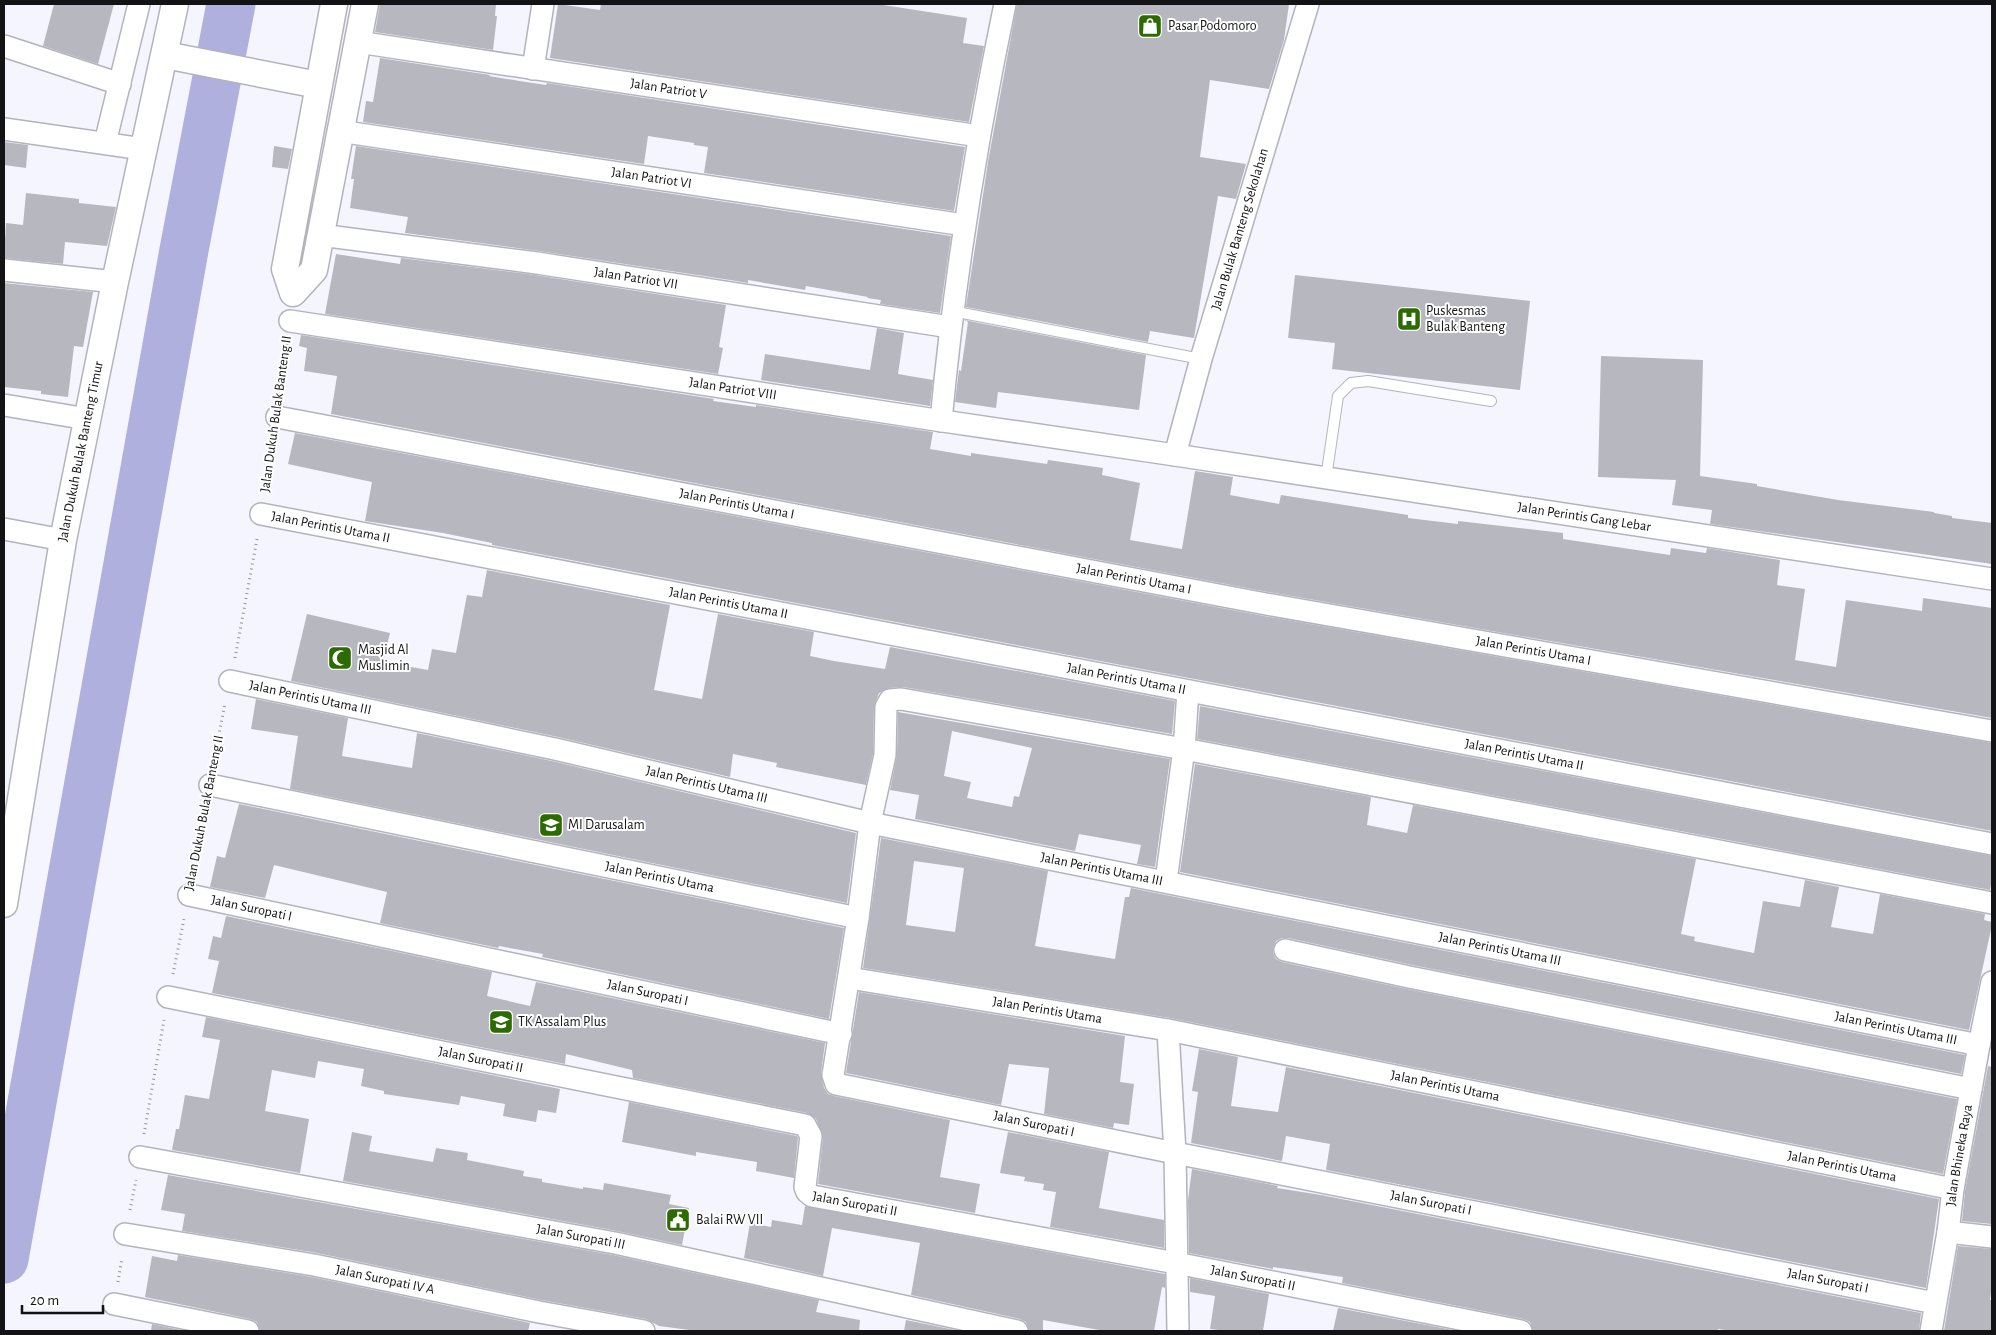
<svg xmlns="http://www.w3.org/2000/svg" width="1996" height="1335" font-family="'Alegreya Sans',sans-serif">
  <rect width="100%" height="100%" fill="#f5f5ff"/>
  <g fill="none" stroke-linecap="round" stroke-linejoin="round">
    <!-- river -->
    <path stroke="#b0b0de" stroke-width="49" d="M 4,1259 L 184,250 L 231,4"/>
  </g>
  <!-- building -->
  <path fill="#b7b7c0" fill-rule="evenodd" d="M 54,4 L 114,4 L 98,64 L 43,46 Z
    M 380,4 L 496,4 L 495,16 L 497,16 L 493,50 L 375,32 Z
    M 558,4 L 600,10 L 601,4 L 877,4 L 967,18 L 963,43 L 984,46 L 969,122 L 550,58 Z
    M 1017,4 L 1289,4 L 1284,40 L 1269,89 L 1210,80 L 1200,157 L 1246,164 L 1236,199 L 1218,196 L 1194,338 L 1150,331 L 1148,342 L 966,307 L 988,162 Z
    M 380,58 L 490,75 L 489,76 L 526,82 L 546,85 L 547,83 L 965,147 L 954,211 L 704,173 L 708,147 L 694,145 L 694,143 L 648,136 L 644,164 L 363,122 L 366,101 L 373,102 Z
    M 4,142 L 28,145 L 26,168 L 4,165 Z
    M 274,146 L 292,149 L 288,169 L 272,167 Z
    M 356,146 L 951,236 L 940,313 L 880,304 L 881,300 L 867,298 L 868,297 L 806,286 L 805,290 L 748,280 L 748,283 L 730,280 L 539,251 L 405,233 L 408,217 L 350,208 L 354,179 L 351,179 Z
    M 26,193 L 79,199 L 79,203 L 116,207 L 107,246 L 65,242 L 63,264 L 4,258 L 6,223 L 23,225 Z
    M 336,254 L 400,264 L 401,258 L 535,275 L 726,305 L 719,347 L 723,348 L 718,374 L 325,314 Z
    M 1295,275 L 1530,301 L 1520,390 L 1332,369 L 1335,343 L 1288,338 Z
    M 4,283 L 93,292 L 83,347 L 74,346 L 68,397 L 41,394 L 41,391 L 4,387 Z
    M 964,320 L 1146,355 L 1139,410 L 998,392 L 996,408 L 955,402 L 959,370 L 961,371 L 968,322 Z
    M 877,328 L 904,333 L 898,374 L 933,380 L 930,406 L 761,380 L 765,354 L 870,370 Z
    M 301,335 L 714,399 L 713,401 L 756,407 L 756,405 L 933,432 L 930,449 L 971,456 L 971,453 L 1047,464 L 1048,460 L 1103,468 L 1102,475 L 1140,483 L 1130,540 L 1182,549 L 1195,471 L 1233,477 L 1230,495 L 1279,504 L 1281,495 L 1408,515 L 1408,518 L 1458,524 L 1458,521 L 1563,533 L 1563,539 L 1670,555 L 1671,548 L 1706,553 L 1707,548 L 1780,560 L 1777,585 L 1805,589 L 1795,660 L 1836,667 L 1846,600 L 1922,611 L 1923,598 L 1992,608 L 1992,718 L 1268,592 L 331,414 L 337,376 L 304,371 L 307,348 L 299,346 Z
    M 1601,356 L 1703,360 L 1700,476 L 1757,484 L 1757,486 L 1838,500 L 1934,512 L 1934,513 L 1952,516 L 1952,518 L 1992,523 L 1992,564 L 1710,524 L 1712,510 L 1672,505 L 1676,480 L 1598,477 Z
    M 295,433 L 1264,616 L 1992,743 L 1992,831 L 492,545 L 492,543 L 443,533 L 365,521 L 372,482 L 288,464 Z
    M 487,570 L 670,605 L 654,690 L 702,699 L 718,614 L 814,632 L 810,656 L 834,661 L 885,669 L 890,647 L 1175,701 L 1172,734 L 903,687 L 889,688 L 879,693 L 874,706 L 873,754 L 866,785 L 776,767 L 777,763 L 733,754 L 730,777 L 558,737 L 291,681 L 307,614 L 390,633 L 383,662 L 428,670 L 432,649 L 456,653 L 467,595 L 482,597 Z
    M 256,699 L 348,718 L 342,756 L 412,768 L 417,733 L 552,761 L 856,833 L 847,903 L 290,789 L 298,736 L 251,729 Z
    M 1200,706 L 1992,856 L 1992,878 L 1990,890 L 1197,739 Z
    M 898,712 L 1170,759 L 1155,867 L 1137,864 L 1141,845 L 1079,834 L 1075,851 L 915,819 L 919,795 L 890,790 L 897,755 ZM 952,731 L 1032,748 L 1019,797 L 1014,796 L 1012,807 L 967,798 L 971,782 L 944,776 Z
    M 1195,764 L 1371,797 L 1367,825 L 1407,833 L 1413,805 L 1696,859 L 1681,934 L 1695,937 L 1694,941 L 1754,953 L 1763,901 L 1800,907 L 1805,880 L 1839,887 L 1831,927 L 1873,934 L 1880,894 L 1985,914 L 1984,920 L 1992,922 L 1992,925 L 1969,1030 L 1180,872 Z
    M 239,804 L 844,928 L 829,1019 L 542,957 L 543,954 L 499,946 L 498,948 L 380,923 L 387,892 L 274,865 L 265,898 L 210,887 L 217,856 L 225,858 Z
    M 881,838 L 1048,871 L 1035,946 L 1115,959 L 1125,897 L 1129,897 L 1131,888 L 1965,1055 L 1961,1074 L 1412,965 L 1288,938 L 1282,938 L 1276,941 L 1273,948 L 1273,953 L 1276,959 L 1282,962 L 1407,989 L 1957,1099 L 1943,1174 L 1170,1018 L 863,968 ZM 914,861 L 964,868 L 955,932 L 906,925 Z
    M 226,916 L 492,972 L 487,996 L 530,1006 L 536,982 L 825,1043 L 821,1073 L 824,1088 L 828,1094 L 834,1096 L 950,1120 L 940,1177 L 980,1184 L 975,1213 L 818,1184 L 823,1137 L 816,1119 L 807,1113 L 633,1078 L 632,1070 L 566,1054 L 565,1064 L 212,993 L 219,961 L 208,959 L 213,936 L 221,938 Z
    M 859,992 L 1125,1036 L 1120,1082 L 1134,1084 L 1129,1125 L 1114,1123 L 1113,1128 L 1044,1114 L 1049,1068 L 1009,1064 L 1001,1105 L 846,1073 Z
    M 206,1017 L 560,1089 L 556,1113 L 538,1110 L 536,1122 L 503,1116 L 505,1104 L 461,1096 L 459,1105 L 384,1094 L 384,1091 L 361,1086 L 364,1069 L 318,1061 L 315,1078 L 272,1070 L 265,1111 L 309,1119 L 300,1173 L 172,1150 L 176,1129 L 179,1129 L 185,1095 L 209,1099 L 220,1040 L 202,1037 Z
    M 1199,1049 L 1238,1057 L 1231,1106 L 1278,1112 L 1286,1067 L 1939,1199 L 1926,1288 L 1326,1170 L 1330,1144 L 1286,1136 L 1282,1161 L 1191,1143 L 1198,1092 L 1192,1091 Z
    M 1988,1066 L 1992,1067 L 1992,1224 L 1962,1221 L 1965,1191 Z
    M 629,1102 L 797,1136 L 798,1138 L 794,1178 L 756,1171 L 757,1162 L 696,1152 L 696,1156 L 622,1142 Z
    M 352,1132 L 372,1136 L 369,1151 L 433,1162 L 436,1148 L 468,1153 L 467,1160 L 524,1171 L 523,1176 L 542,1179 L 542,1182 L 583,1189 L 583,1187 L 603,1190 L 604,1183 L 671,1195 L 669,1204 L 689,1208 L 682,1245 L 617,1231 L 343,1181 Z
    M 1008,1132 L 1109,1152 L 1099,1208 L 1164,1220 L 1164,1248 L 1050,1227 L 1056,1192 L 1043,1190 L 1044,1184 L 1024,1181 L 1025,1177 L 1000,1173 Z
    M 1192,1169 L 1278,1186 L 1277,1188 L 1321,1195 L 1921,1313 L 1919,1331 L 1732,1331 L 1718,1329 L 1718,1331 L 1533,1331 L 1530,1322 L 1523,1319 L 1342,1283 L 1343,1277 L 1273,1267 L 1273,1269 L 1189,1253 L 1188,1200 Z
    M 168,1175 L 613,1255 L 819,1300 L 816,1312 L 860,1320 L 859,1331 L 697,1331 L 659,1326 L 646,1319 L 541,1300 L 317,1253 L 182,1231 L 185,1214 L 161,1210 Z
    M 805,1206 L 1165,1274 L 1165,1288 L 1162,1287 L 1154,1331 L 1105,1331 L 1043,1320 L 1043,1331 L 1029,1331 L 1026,1322 L 1020,1319 L 911,1295 L 920,1243 L 832,1228 L 823,1276 L 744,1258 L 750,1223 L 771,1227 L 772,1220 L 802,1225 Z
    M 1958,1246 L 1992,1249 L 1992,1284 L 1990,1300 L 1992,1300 L 1992,1331 L 1944,1331 Z
    M 178,1255 L 312,1277 L 530,1323 L 528,1331 L 260,1331 L 257,1322 L 250,1319 L 145,1297 L 152,1256 L 177,1261 Z
    M 1190,1278 L 1269,1294 L 1263,1331 L 1226,1331 L 1210,1329 L 1215,1296 L 1190,1292 Z
    M 1338,1308 L 1458,1331 L 1333,1331 Z
    M 906,1320 L 960,1331 L 904,1331 Z
    M 152,1324 L 186,1331 L 151,1331 Z"/>
  <g fill="none" stroke-linecap="round" stroke-linejoin="round">
    <defs>
      <path id="service" d="M 952,311 L 1201,359
        M 1326,478 L 1338,396 L 1351,383 L 1368,381 L 1491,401"/>
      <g id="minor">
        <path id="s1" d="M 358,42 L 979,136"/>
        <path d="M 4,46 L 120,84"/>
        <path d="M 533,69 L 543,4"/>
        <path d="M 4,129 L 143,149"/>
        <path id="s2" d="M 339,131 L 964,225"/>
        <path d="M 105,143 L 139,4"/>
        <path id="s3" d="M 320,235 L 537,263 L 950,327"/>
        <path d="M 4,270 L 115,282"/>
        <path id="s4" d="M 290,321 L 936,420 L 1175,455 L 1992,579"/>
        <path d="M 4,405 L 87,419"/>
        <path id="s5" d="M 277,417 L 1266,604 L 1992,731"/>
        <path d="M 941,421 C 954,280 976,143 1005,4"/>
        <path id="s6" d="M 1175,455 L 1201,359 L 1308,4"/>
        <path id="s7" d="M 261,514 L 1992,844"/>
        <path d="M 4,529 L 63,540"/>
        <path id="s8" d="M 230,681 L 555,749 L 870,823 L 1979,1045"/>
        <path id="s9" d="M 210,785 L 858,918"/>
        <path d="M 1166,881 L 1184,749 L 1188,691"/>
        <path id="s10" d="M 189,895 L 841,1034"/>
        <path d="M 1285,950 L 1409,977 L 1971,1089"/>
        <path id="s11" d="M 849,978 L 1168,1030 L 1953,1189"/>
        <path id="s12" d="M 168,997 L 805,1125 L 811,1136 L 805,1187 L 807,1192 L 812,1196 L 1176,1263 L 1521,1331"/>
        <path d="M 1168,1030 L 1175,1153 L 1178,1331"/>
        <path id="s13" d="M 140,1157 L 615,1243 L 1017,1331"/>
        <path d="M 1948,1232 L 1992,1237"/>
        <path id="s14" d="M 125,1234 L 314,1265 L 539,1312 L 644,1331"/>
        <path d="M 1935,1303 L 1175,1153 L 836,1084 L 833,1075 L 858,918 L 870,823 L 885,755 L 886,707 L 890,700 L 901,699 L 1184,749 L 1992,903"/>
        <path d="M 114,1304 L 248,1331"/>
        <path id="s15" d="M 1931,1331 L 1948,1232 L 1953,1189 L 1979,1045 L 1992,982"/>
      </g>
      <g id="tertiary">
        <path d="M 334,4 L 285,269 L 293,293 L 314,270 L 365,4"/>
        <path d="M 165,55 L 318,85"/>
        <path id="s16" d="M 4,904 L 63,540 L 115,282 L 175,4"/>
      </g>
    </defs>
    <!-- service casing -->
    <use href="#service" stroke="#b3b3bc" stroke-width="12"/>
    <!-- minor casing -->
    <use href="#minor" stroke="#b3b3bc" stroke-width="24"/>
    <!-- tertiary casing -->
    <use href="#tertiary" stroke="#b3b3bc" stroke-width="29"/>
    <!-- path -->
    <path stroke="#94949b" stroke-width="3" stroke-dasharray="1 4" stroke-linecap="butt" d="M 280,394 L 287,343
      M 265,491 L 273,440
      M 235,658 L 257,539
      M 214,761 L 225,703
      M 193,871 L 205,809
      M 173,974 L 184,919
      M 144,1134 L 164,1020
      M 130,1210 L 136,1180
      M 118,1282 L 122,1258"/>
    <!-- service -->
    <use href="#service" stroke="#fff" stroke-width="10"/>
    <!-- minor -->
    <use href="#minor" stroke="#fff" stroke-width="21"/>
    <!-- tertiary -->
    <use href="#tertiary" stroke="#fff" stroke-width="26"/>
  </g>
  <!-- icons -->
  <defs>
    <symbol id="shop-square" viewBox="-11 -11 22 22"><rect x="-9" y="-9" width="18" height="18" rx="4" fill="#2b6b00" stroke="#fff"/><path d="M-5-2.5h2.3a2.7 3.5 0 0 1 5.4 0H5L5.5 6h-11ZM-1.5-2.5h3a1.5 2.3 0 0 0-3 0Z" fill="#fff"/></symbol>
    <symbol id="hospital-square" viewBox="-11 -11 22 22"><rect x="-9" y="-9" width="18" height="18" rx="4" fill="#2b6b00" stroke="#fff"/><path d="M-5-5h3v3.5h4V-5h3V5h-3V1.5h-4V5h-3Z" fill="#fff"/></symbol>
    <symbol id="mosque-square" viewBox="-11 -11 22 22"><rect x="-9" y="-9" width="18" height="18" rx="4" fill="#2b6b00" stroke="#fff"/><path d="M3.5-4.9A6 6 0 1 0 3.5 4.9A5 5 0 1 1 3.5-4.9Z" fill="#fff"/></symbol>
    <symbol id="school-square" viewBox="-11 -11 22 22"><rect x="-9" y="-9" width="18" height="18" rx="4" fill="#2b6b00" stroke="#fff"/><path d="M0-5L7-2L0 1L-7-2ZM-4 1L0 2.5L4 1V4Q0 6-4 4Z" fill="#fff"/></symbol>
    <symbol id="civic-square" viewBox="-11 -11 22 22"><rect x="-9" y="-9" width="18" height="18" rx="4" fill="#2b6b00" stroke="#fff"/><path d="M-.6-6.5H3V-4.5H.6V-3L4-1V1h2V6H-6V1h2V-1L-.6-3ZM-1.2 2.5V6h2.4V2.5Z" fill="#fff"/></symbol>
  </defs>
  <g fill-rule="evenodd">
    <use href="#shop-square" x="1136" y="12" width="28" height="28"/>
    <use href="#hospital-square" x="1395" y="305" width="28" height="28"/>
    <use href="#mosque-square" x="326" y="644" width="28" height="28"/>
    <use href="#school-square" x="537" y="811" width="28" height="28"/>
    <use href="#school-square" x="487" y="1008" width="28" height="28"/>
    <use href="#civic-square" x="664" y="1206" width="28" height="28"/>
  </g>
  <g text-anchor="middle" dominant-baseline="central" stroke-width="4" stroke-linejoin="round" paint-order="stroke">
    <!-- poi labels -->
    <g font-size="14" fill="#131316" stroke="#fff" text-anchor="start">
      <text x="1168" y="26">Pasar Podomoro</text>
      <text x="1426" y="311">Puskesmas<tspan x="1426" dy="16">Bulak Banteng</tspan></text>
      <text x="358" y="650">Masjid Al<tspan x="358" dy="16">Muslimin</tspan></text>
      <text x="568" y="825">MI Darusalam</text>
      <text x="518" y="1022">TK Assalam Plus</text>
      <text x="696" y="1220">Balai RW VII</text>
    </g>
    <!-- street labels -->
    <g font-size="14" fill="#131316" stroke="#fff">
      <text stroke="none"><textPath href="#s1" startOffset="314">Jalan Patriot V</textPath></text>
      <text stroke="none"><textPath href="#s2" startOffset="316">Jalan Patriot VI</textPath></text>
      <text stroke="none"><textPath href="#s6" startOffset="235">Jalan Bulak Banteng Sekolahan</textPath></text>
      <text stroke="none"><textPath href="#s3" startOffset="319">Jalan Patriot VII</textPath></text>
      <text stroke="none"><textPath href="#s4" startOffset="448">Jalan Patriot VIII</textPath></text>
      <text transform="translate(276 414) rotate(-82)">Jalan Dukuh Bulak Banteng II</text>
      <text stroke="none"><textPath href="#s16" startOffset="459">Jalan Dukuh Bulak Banteng Timur</textPath></text>
      <text stroke="none"><textPath href="#s5" startOffset="468">Jalan Perintis Utama I</textPath></text>
      <text stroke="none"><textPath href="#s4" startOffset="1309">Jalan Perintis Gang Lebar</textPath></text>
      <text stroke="none"><textPath href="#s7" startOffset="71">Jalan Perintis Utama II</textPath></text>
      <text stroke="none"><textPath href="#s5" startOffset="872">Jalan Perintis Utama I</textPath></text>
      <text stroke="none"><textPath href="#s7" startOffset="476">Jalan Perintis Utama II</textPath></text>
      <text stroke="none"><textPath href="#s5" startOffset="1278">Jalan Perintis Utama I</textPath></text>
      <text stroke="none"><textPath href="#s7" startOffset="881">Jalan Perintis Utama II</textPath></text>
      <text stroke="none"><textPath href="#s8" startOffset="82">Jalan Perintis Utama III</textPath></text>
      <text stroke="none"><textPath href="#s7" startOffset="1286">Jalan Perintis Utama II</textPath></text>
      <text stroke="none"><textPath href="#s8" startOffset="488">Jalan Perintis Utama III</textPath></text>
      <text transform="translate(204 813) rotate(-79)">Jalan Dukuh Bulak Banteng II</text>
      <text stroke="none"><textPath href="#s8" startOffset="892">Jalan Perintis Utama III</textPath></text>
      <text stroke="none"><textPath href="#s9" startOffset="459">Jalan Perintis Utama</textPath></text>
      <text stroke="none"><textPath href="#s10" startOffset="64">Jalan Suropati I</textPath></text>
      <text stroke="none"><textPath href="#s8" startOffset="1298">Jalan Perintis Utama III</textPath></text>
      <text stroke="none"><textPath href="#s10" startOffset="469">Jalan Suropati I</textPath></text>
      <text stroke="none"><textPath href="#s11" startOffset="201">Jalan Perintis Utama</textPath></text>
      <text stroke="none"><textPath href="#s8" startOffset="1702">Jalan Perintis Utama III</textPath></text>
      <text stroke="none"><textPath href="#s12" startOffset="319">Jalan Suropati II</textPath></text>
      <text stroke="none"><textPath href="#s11" startOffset="606">Jalan Perintis Utama</textPath></text>
      <text transform="translate(1034 1124) rotate(12)">Jalan Suropati I</text>
      <text stroke="none"><textPath href="#s15" startOffset="178">Jalan Bhineka Raya</textPath></text>
      <text stroke="none"><textPath href="#s11" startOffset="1011">Jalan Perintis Utama</textPath></text>
      <text stroke="none"><textPath href="#s12" startOffset="769">Jalan Suropati II</textPath></text>
      <text transform="translate(1431 1203) rotate(11)">Jalan Suropati I</text>
      <text stroke="none"><textPath href="#s13" startOffset="448">Jalan Suropati III</textPath></text>
      <text stroke="none"><textPath href="#s12" startOffset="1174">Jalan Suropati II</textPath></text>
      <text stroke="none"><textPath href="#s14" startOffset="264">Jalan Suropati IV A</textPath></text>
      <text transform="translate(1828 1281) rotate(11)">Jalan Suropati I</text>
    </g>
  </g>
  <!-- border -->
  <rect width="1996" height="1335" fill="none" stroke="#131316" stroke-width="10"/>
  <!-- scale -->
  <path d="M22 1305v8h81v-8" fill="none" stroke="#131316" stroke-width="2.5"/>
  <text x="30" y="1305" font-size="15" fill="#131316" stroke="#ffffff" stroke-width="4" paint-order="stroke">20 m</text>
</svg>
